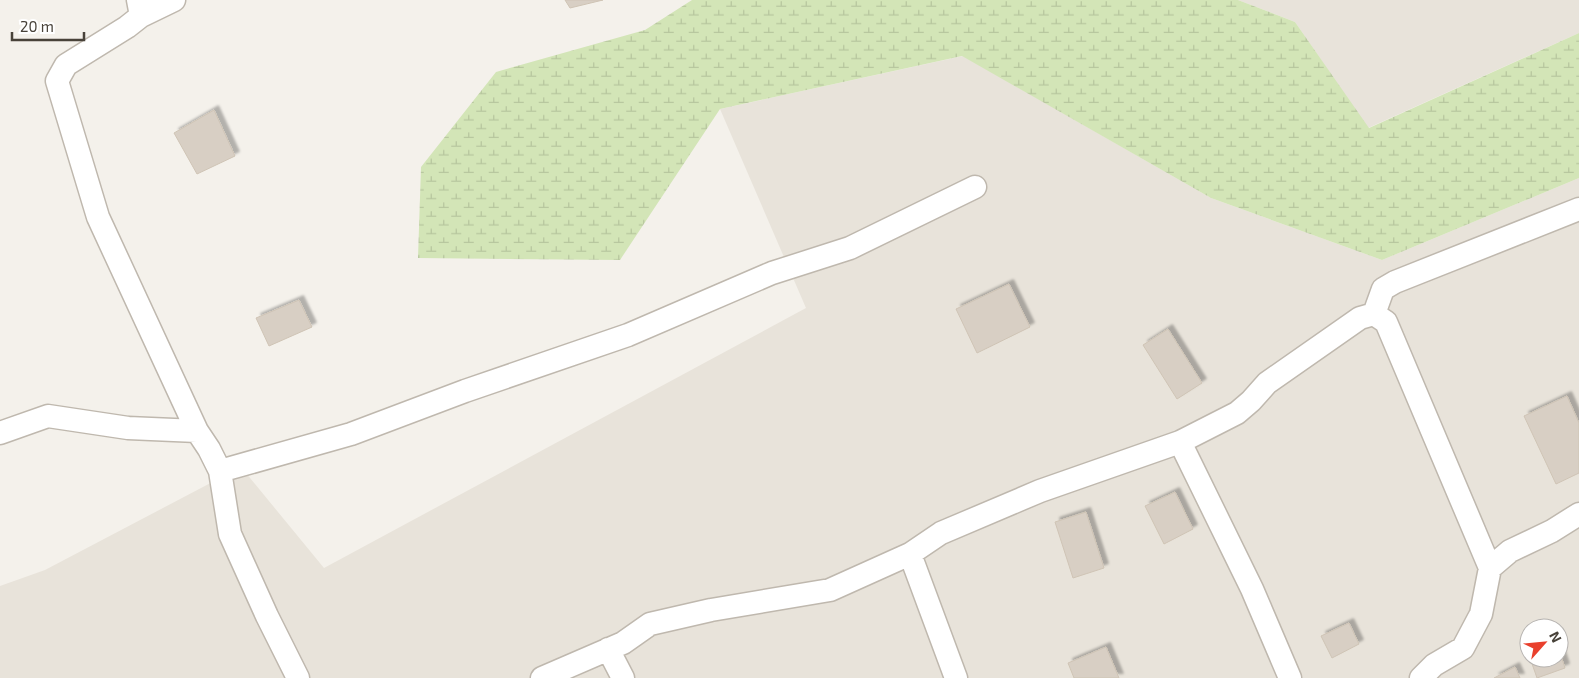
<svg xmlns="http://www.w3.org/2000/svg" width="1579" height="678" font-family="'Exo 2',sans-serif">
  <defs>
    <pattern id="wetland-marsh" width="20" height="14" patternUnits="userSpaceOnUse" patternTransform="scale(1.25)"><rect width="20" height="14" fill="#d3e5b7"/><path d="M1 5h8M5 5V1M11 12h8M15 12V8" fill="none" stroke="#b7c69e"/></pattern>
    <filter id="shadow"><feDropShadow dx="4.5" dy="-4.5" stdDeviation="1" flood-color="#0004"/></filter>
  </defs>
  <rect width="100%" height="100%" fill="#f4f1eb"/>
  <!-- residential -->
  <path fill="#e8e3da" fill-rule="evenodd" d="M 1238,0 L 1579,0 L 1579,33 L 1368,128 L 1295,22 Z
    M 963,56 L 1211,198 L 1382,260 L 1579,178 L 1579,678 L 0,678 L 0,586 L 45,570 L 241,467 L 324,568 L 806,308 L 720,109 ZM 1529,628 L 1559,628 L 1559,658 L 1529,658 Z"/>
  <!-- wetland -->
  <path fill="url(#wetland-marsh)" d="M 692,0 L 1238,0 L 1295,22 L 1369,128 L 1579,33 L 1579,178 L 1382,260 L 1211,198 L 962,56 L 720,109 L 620,260 L 418,258 L 421,167 L 496,72 L 645,30 Z"/>
  <!-- building -->
  <path fill="#d8cfc4" stroke="#cfc4b5" filter="url(#shadow)" d="M 565,0 L 603,0 L 570,8 Z
    M 214,110 L 235,156 L 197,174 L 174,133 Z
    M 1009,284 L 1030,327 L 977,353 L 956,309 Z
    M 299,300 L 312,327 L 269,346 L 256,318 Z
    M 1168,329 L 1202,383 L 1177,399 L 1143,345 Z
    M 1567,396 L 1579,423 L 1579,473 L 1556,484 L 1524,416 Z
    M 1175,492 L 1193,529 L 1164,544 L 1145,506 Z
    M 1086,512 L 1104,568 L 1073,578 L 1055,522 Z
    M 1349,623 L 1359,644 L 1332,658 L 1321,636 Z
    M 1106,647 L 1119,678 L 1074,678 L 1068,663 Z
    M 1559,650 L 1565,668 L 1537,678 L 1530,658 L 1559,658 Z
    M 1515,667 L 1520,678 L 1494,678 Z"/>
  <g fill="none" stroke-linecap="round" stroke-linejoin="round">
    <defs>
      <path id="minor" d="M 138,0 L 141,16 L 127,27 L 66,65 L 57,81 L 98,217 L 197,431 L 209,449 L 220,471 L 230,534 L 267,616 L 298,678
        M 141,16 L 174,0
        M 1374,314 L 1383,289 L 1395,282 L 1579,209
        M 0,433 L 48,416 L 128,428 L 197,431
        M 1180,442 L 1252,589 L 1290,678
        M 220,471 L 351,434 L 465,391 L 628,335 L 772,273 L 850,248 L 975,187
        M 910,554 L 956,678
        M 608,649 L 623,678
        M 542,678 L 623,643 L 650,624 L 711,610 L 830,590 L 910,554 L 941,533 L 1040,491 L 1180,442 L 1237,413 L 1251,401 L 1267,383 L 1360,318 L 1374,314 L 1386,322 L 1490,568
        M 1421,678 L 1434,665 L 1463,648 L 1481,614 L 1490,568 L 1510,551 L 1552,531 L 1579,514"/>
    </defs>
    <!-- minor casing -->
    <use href="#minor" stroke="#bfb8ae" stroke-width="25"/>
    <!-- minor -->
    <use href="#minor" stroke="#fff" stroke-width="22"/>
  </g>
  <!-- north arrow -->
  <g transform="translate(1544 643) rotate(63)"><circle r="24" fill="#ffffff" stroke="#b6b3b0"/>
  <path d="M0-4L9 19L0 12L-9 19Z" fill="#e9402d"/>
  <text y="-8" font-size="14" font-weight="bold" text-anchor="middle" fill="#484239">N</text>
  </g>
  <!-- scale -->
  <path d="M12 32v8h72v-8" fill="none" stroke="#484239" stroke-width="2.5"/>
  <text x="20" y="32" font-size="15" fill="#484239" stroke="#ffffff" stroke-width="4" paint-order="stroke">20 m</text>
</svg>
